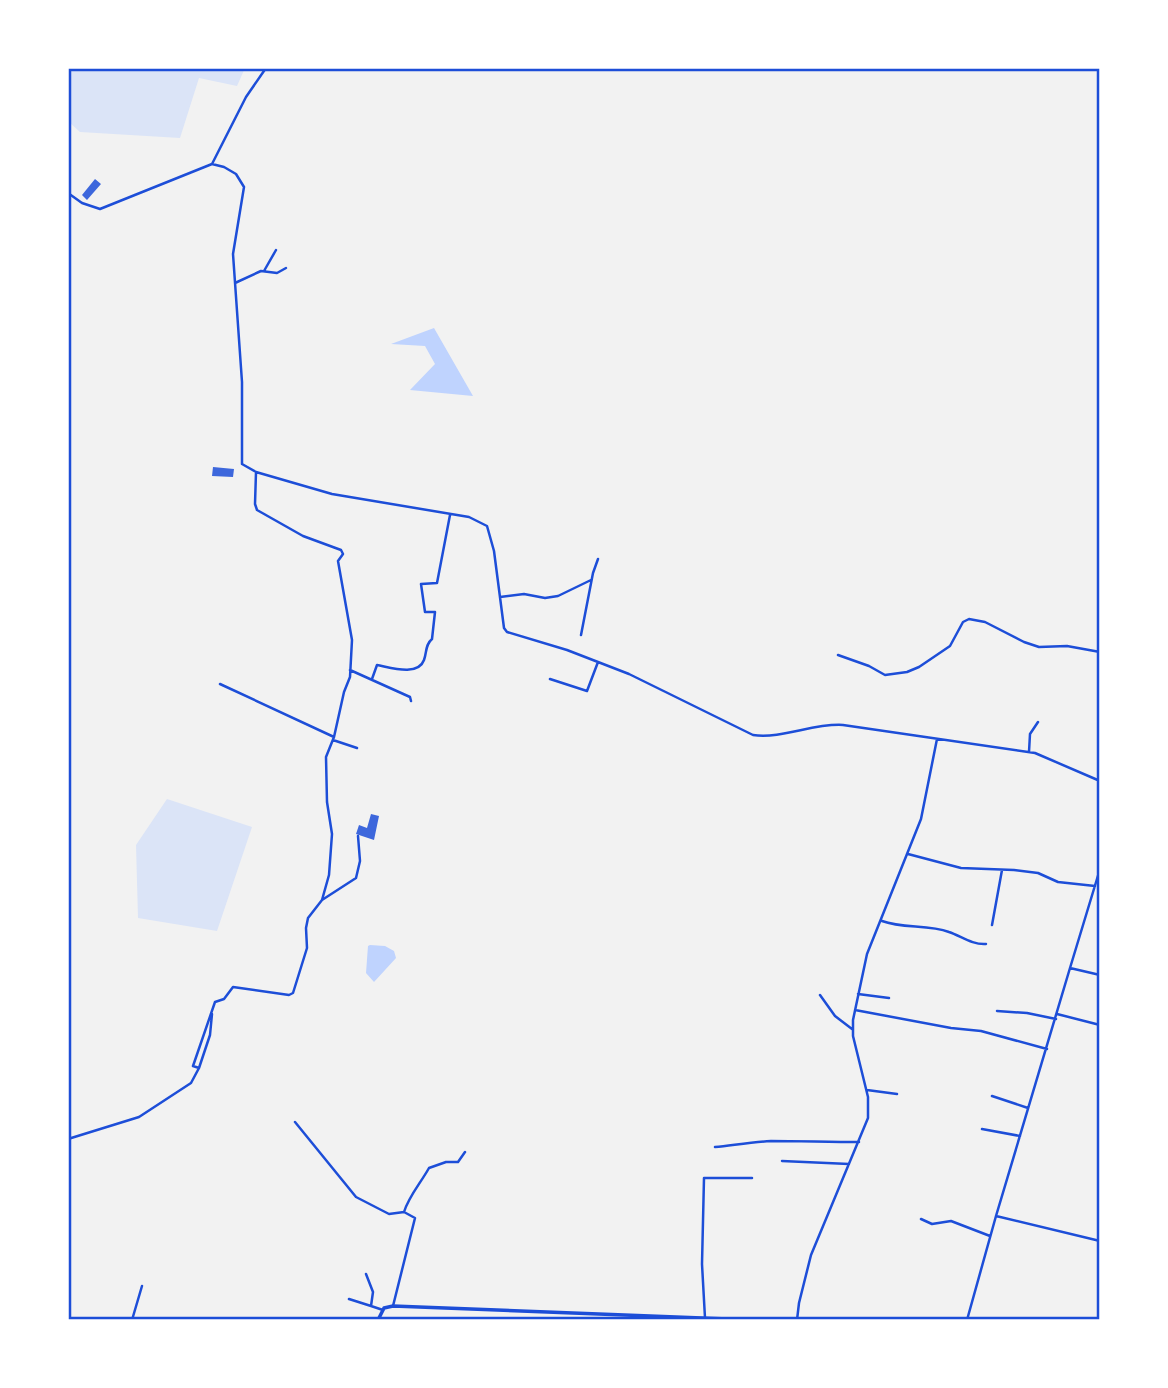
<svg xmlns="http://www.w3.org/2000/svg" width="1168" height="1388" font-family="Roboto,sans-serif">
  <rect width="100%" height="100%" fill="#f2f2f2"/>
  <!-- green -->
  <path fill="#dbe4f7" d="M 68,68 L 245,68 L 237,86 L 199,78 L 180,138 L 80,132 L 68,121 Z
    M 167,799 L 252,827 L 217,931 L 138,918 L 136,845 Z"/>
  <!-- water -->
  <path fill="#bfd3fe" d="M 434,328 L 473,396 L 410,390 L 435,364 L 425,346 L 391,344 Z
    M 370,945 L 385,946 L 394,951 L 396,958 L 374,982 L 366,973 L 368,946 Z"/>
  <!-- building -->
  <path fill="#3d67dc" d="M 95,179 L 101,184 L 87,200 L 82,195 Z
    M 213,467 L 234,469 L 233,477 L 212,476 Z
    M 371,814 L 379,816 L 374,840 L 356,834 L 359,825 L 367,828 Z"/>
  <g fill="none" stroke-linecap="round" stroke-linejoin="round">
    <!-- minor -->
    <path stroke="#1d4ed8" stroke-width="2.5" d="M 212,164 L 246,97 L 266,68
      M 68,193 L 82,203 L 100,209 L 212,164 L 224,167 L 236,174 L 244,187 L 233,254 L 242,382 L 242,464 L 256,472 L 332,494 L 469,517 L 487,526 L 494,551 L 504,628 L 507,632 L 567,650 L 629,674 L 753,735 C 783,739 813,723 843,725 L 1035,753 L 1100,781
      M 264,271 L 276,250
      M 235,283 L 261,271 L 277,273 L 286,268
      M 500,597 L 524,594 L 545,598 L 558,596 L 591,580
      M 581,635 L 593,573 L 598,559
      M 838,655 L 869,666 L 885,675 L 907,672 L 919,667 L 950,646 L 963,622 L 969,619 L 985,622 L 1024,642 L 1039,647 L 1067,646 L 1100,652
      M 350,670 L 410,697 L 411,701
      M 372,679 L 377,665 C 389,667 418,677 424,660 C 427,652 425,645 432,639 L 435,612 L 425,612 L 421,584 L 437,583 L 450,515
      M 550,679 L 587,691 L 598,662
      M 220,684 L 334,737
      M 333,740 L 357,748
      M 1029,752 L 1030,734 L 1038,722
      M 908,854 L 961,868 L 1014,870 L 1038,873 L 1058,882 L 1095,886
      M 1100,869 L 1070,968 L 1100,975
      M 322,900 L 356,878 L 360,861 L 358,836
      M 882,921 C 903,929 928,924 949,932 C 961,936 972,945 986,944
      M 992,925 L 1002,870
      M 858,994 L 889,998
      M 820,995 L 835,1016 L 852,1029
      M 855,1010 L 951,1028 L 981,1031 L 1047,1049
      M 997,1011 L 1027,1013 L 1056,1019
      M 1057,1014 L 1100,1025
      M 199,1068 L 210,1035 L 212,1014
      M 867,1090 L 897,1094
      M 992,1096 L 1028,1108
      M 295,1122 L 356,1197 L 389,1214 L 404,1212 L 415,1218 L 393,1306
      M 982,1129 L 1020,1136
      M 68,1139 L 139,1117 L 191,1083 L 199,1068 L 193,1066 L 215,1002 L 224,999 L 233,987 L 289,995 L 293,993 L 307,948 L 306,928 L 308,918 L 322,900 L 329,875 L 332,834 L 327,802 L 326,757 L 334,737 L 344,692 L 350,677 L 352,640 L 338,561 L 343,554 L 341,550 L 303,536 L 257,510 L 255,504 L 256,472
      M 715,1147 C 734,1145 753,1142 771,1141 C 800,1141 830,1142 859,1142
      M 782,1161 L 849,1164
      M 404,1212 C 409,1196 420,1184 429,1168 L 446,1162 L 458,1162 L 465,1152
      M 996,1216 L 1100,1241
      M 921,1219 L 932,1224 L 951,1221 L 990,1236
      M 366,1274 L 373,1292 L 371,1306 L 383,1310
      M 349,1299 L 371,1306
      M 705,1318 L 702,1264 L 704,1178 L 752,1178
      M 94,1319 L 96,1320
      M 132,1320 L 142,1286
      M 797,1320 L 799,1303 L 811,1255 L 868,1118 L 868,1097 L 853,1036 L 853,1020 L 867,954 L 921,819 L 937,739
      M 967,1320 L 996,1216 L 1070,968"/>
    <!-- tertiary -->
    <path stroke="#1d4ed8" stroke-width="3.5" d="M 378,1320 L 384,1308 L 393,1306 L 754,1320"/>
  </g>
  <!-- border -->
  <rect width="1168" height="1388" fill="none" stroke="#ffffff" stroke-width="140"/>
  <rect x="70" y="70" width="1028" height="1248" fill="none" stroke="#1d4ed8" stroke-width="2.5"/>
</svg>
